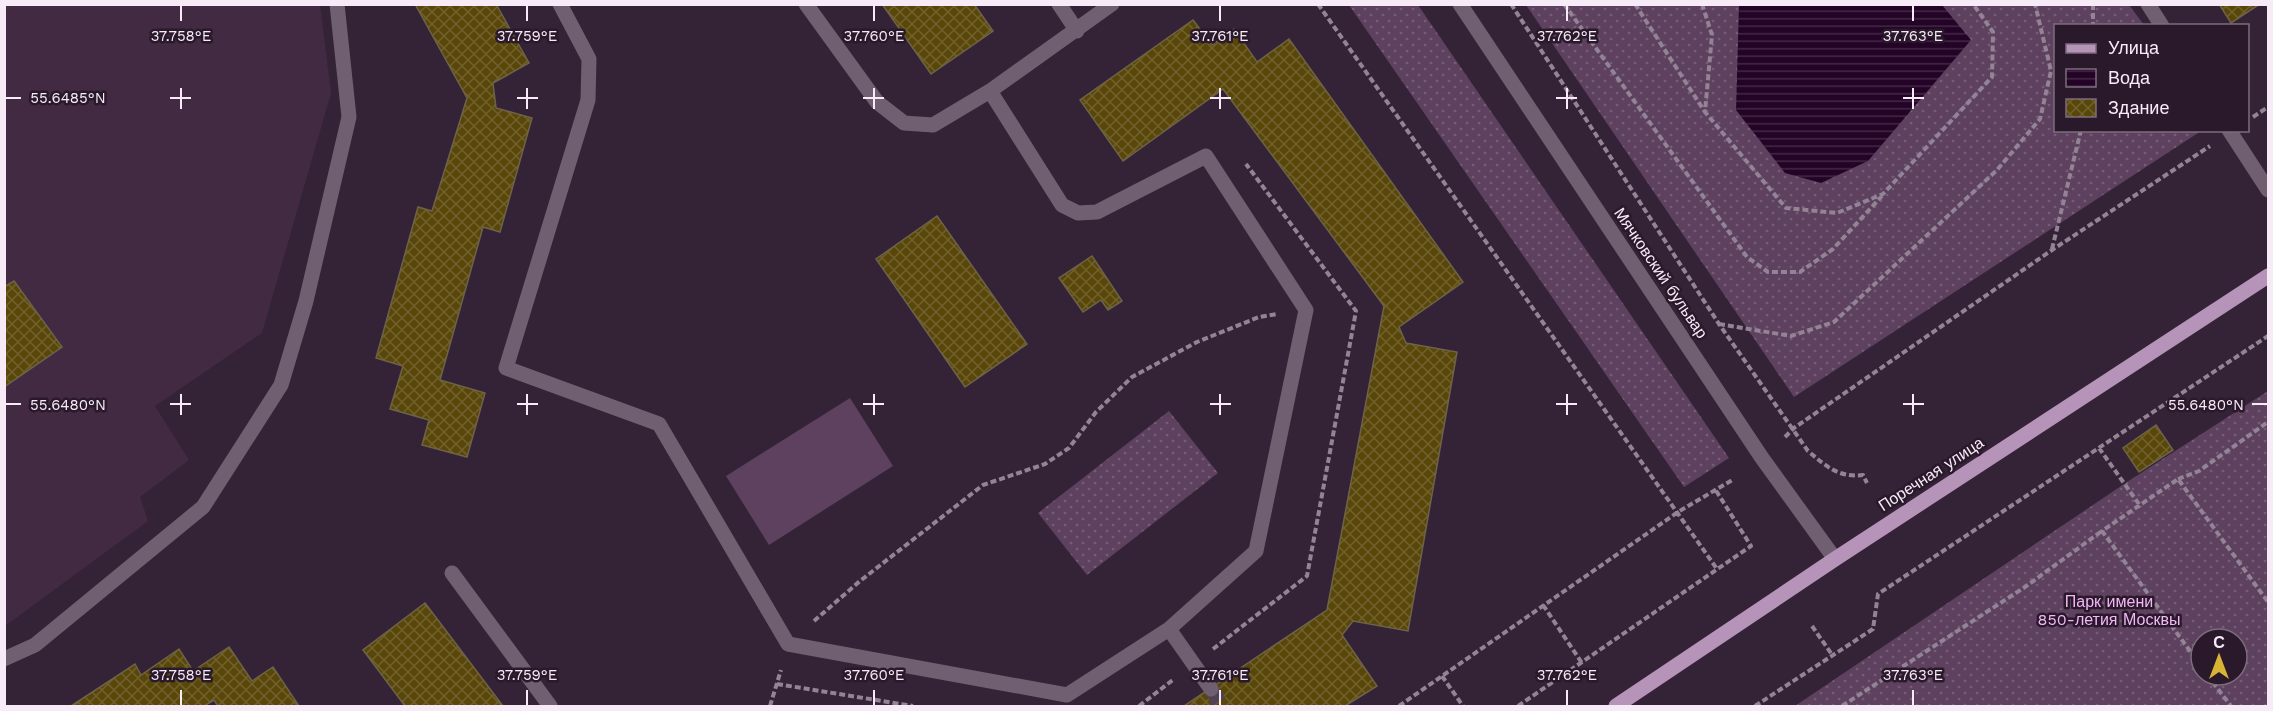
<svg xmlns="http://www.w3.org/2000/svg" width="2273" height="711" font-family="'Work Sans',sans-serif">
  <defs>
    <pattern id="grass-dots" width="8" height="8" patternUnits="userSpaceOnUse" patternTransform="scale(1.5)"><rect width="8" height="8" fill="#5d415f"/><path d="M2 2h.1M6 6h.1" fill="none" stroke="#755d77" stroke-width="1.8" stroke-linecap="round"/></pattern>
    <pattern id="water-rules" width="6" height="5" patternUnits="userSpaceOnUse" patternTransform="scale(1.5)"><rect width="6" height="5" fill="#230326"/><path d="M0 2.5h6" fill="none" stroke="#442846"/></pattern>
    <pattern id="building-cross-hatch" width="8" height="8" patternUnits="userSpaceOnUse" patternTransform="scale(1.5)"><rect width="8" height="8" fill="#584708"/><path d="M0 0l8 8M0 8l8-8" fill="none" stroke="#71622d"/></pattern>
  </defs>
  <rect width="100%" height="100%" fill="#342336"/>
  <!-- built -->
  <path fill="#412a42" d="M 5,5 L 320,5 L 331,93 L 262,333 L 155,406 L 189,460 L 140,497 L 148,521 L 5,626 Z"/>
  <!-- grass -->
  <path fill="url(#grass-dots)" fill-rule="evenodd" d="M 1349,5 L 1418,5 L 1729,458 L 1684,487 Z
    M 1526,5 L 2129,5 L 2144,25 L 2056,26 L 2056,130 L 2201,131 L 1794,397 Z
    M 2268,391 L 2268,706 L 1795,706 L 2124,484 ZM 2201,639 L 2237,639 L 2237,675 L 2201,675 Z
    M 1169,411 L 1218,473 L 1087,575 L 1038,513 Z"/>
  <!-- pitch -->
  <path fill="#5d415f" d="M 850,398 L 893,466 L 769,545 L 726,476 Z"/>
  <!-- water -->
  <path fill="url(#water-rules)" d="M 1739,5 L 1942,5 L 1971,40 L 1868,161 L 1821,183 L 1785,173 L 1736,110 Z"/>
  <!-- building -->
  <path fill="url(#building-cross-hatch)" stroke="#6d6348" stroke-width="1.5" d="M 415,4 L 496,4 L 529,63 L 493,83 L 496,108 L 532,118 L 500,232 L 483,227 L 440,380 L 485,393 L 467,457 L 422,445 L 429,420 L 390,409 L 403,366 L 376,358 L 418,207 L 432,211 L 467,98 Z
    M 882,4 L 974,4 L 993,31 L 931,74 Z
    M 2219,4 L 2260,4 L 2231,23 Z
    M 1193,20 L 1212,45 L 1234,29 L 1257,62 L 1289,39 L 1463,282 L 1399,327 L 1406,343 L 1457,352 L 1408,631 L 1353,621 L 1342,635 L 1377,686 L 1345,706 L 1184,706 L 1327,610 L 1384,306 L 1223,89 L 1123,161 L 1080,100 Z
    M 937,216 L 1027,344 L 965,387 L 876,259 Z
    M 1092,256 L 1122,301 L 1108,310 L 1101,300 L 1083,312 L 1059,278 Z
    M 14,281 L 62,347 L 4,387 L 4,287 Z
    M 2156,425 L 2173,450 L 2139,472 L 2123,448 Z
    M 425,603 L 503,706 L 405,706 L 363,650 Z
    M 229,647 L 252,681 L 273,667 L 299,706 L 218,706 L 214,700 L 204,706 L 71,706 L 135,664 L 141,675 L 179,649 L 193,671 Z"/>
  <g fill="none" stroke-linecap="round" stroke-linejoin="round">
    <!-- minor-tunnel -->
    <path stroke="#514153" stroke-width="15" stroke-dasharray="15 8" stroke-linecap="butt" d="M 1211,689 L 1222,706"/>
    <!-- path -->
    <path stroke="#938495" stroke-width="4" stroke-dasharray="6 3" stroke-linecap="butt" d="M 1318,4 L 1717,569
      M 1511,4 L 1719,324 L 1808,451 C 1826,466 1838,478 1863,475 L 1867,483
      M 1564,4 L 1747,257 L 1768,272 L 1800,272 L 1833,249 L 1882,196
      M 1635,4 L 1705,112
      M 1702,4 L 1712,35 L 1705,112 L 1786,208 L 1837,213 L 1883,194 L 1992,77 L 1993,32 L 1973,4
      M 2093,4 L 2093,26
      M 2253,117 L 2268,107
      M 2052,249 L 2081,130
      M 1719,324 L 1791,336 L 1834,322 L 1997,170 L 2040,119 L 2051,71 L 2035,4
      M 1785,437 L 1794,428 L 2052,250 L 2210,146
      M 2099,448 L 2141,507
      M 2178,479 L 2199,471 L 2268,422
      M 1543,605 L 1582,663
      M 814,621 L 860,581 L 983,485 L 1045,464 L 1069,448 L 1096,412 L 1132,377 L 1197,342 L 1259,317 L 1277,314
      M 1812,626 L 1833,656
      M 1213,649 L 1307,576 L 1356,311 L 1246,164
      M 2201,666 L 2102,531 L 2178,479 L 2268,602
      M 2207,675 L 2231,706
      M 1442,676 L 1463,706
      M 777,684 L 913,706
      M 770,706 L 781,670
      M 1139,706 L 1174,679
      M 1399,706 L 1678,512 L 1734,479
      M 1518,706 L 1751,546 L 1715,489
      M 1755,706 L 1873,629 L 1878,594 L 2268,336
      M 1842,706 L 2025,587 L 2102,531"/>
    <!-- minor -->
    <path stroke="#705f71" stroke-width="15" d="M 560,4 L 589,59 L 588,100 L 506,368 L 659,424 L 788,644 L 1067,695 L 1169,629 L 1256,551 L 1306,310 L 1206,156 L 1097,212 L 1078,213 L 1062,205 L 990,91
      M 806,4 L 877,102 L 904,123 L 933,125 L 990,91 L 1112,4
      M 1059,4 L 1077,31
      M 1460,4 L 1762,458 L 1835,559
      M 2148,4 L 2162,26
      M 2229,130 L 2268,190
      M 452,573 L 550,706
      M 1169,629 L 1211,689
      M 4,659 L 35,645 L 203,507 L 281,385 L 306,301 L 349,117 L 337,4"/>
    <!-- major -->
    <path stroke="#b693b8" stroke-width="15" d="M 1616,706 L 1835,559 L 2268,276"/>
  </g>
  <!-- ticks -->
  <path fill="none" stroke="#f7ebf8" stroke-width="2" d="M 181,6 L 181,21M 527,6 L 527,21M 874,6 L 874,21M 1220,6 L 1220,21M 1567,6 L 1567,21M 1913,6 L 1913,21M 181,88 L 181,109M 527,88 L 527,109M 874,88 L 874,109M 1220,88 L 1220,109M 1567,88 L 1567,109M 1913,88 L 1913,109M 6,98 L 21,98M 170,98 L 191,98M 517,98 L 538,98M 863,98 L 884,98M 1210,98 L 1231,98M 1556,98 L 1577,98M 1903,98 L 1924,98M 181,394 L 181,415M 527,394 L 527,415M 874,394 L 874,415M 1220,394 L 1220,415M 1567,394 L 1567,415M 1913,394 L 1913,415M 6,404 L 21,404M 170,404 L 191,404M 517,404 L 538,404M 863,404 L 884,404M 1210,404 L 1231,404M 1556,404 L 1577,404M 1903,404 L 1924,404M 2252,404 L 2267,404M 181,690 L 181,705M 527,690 L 527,705M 874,690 L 874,705M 1220,690 L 1220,705M 1567,690 L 1567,705M 1913,690 L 1913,705"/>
  <g text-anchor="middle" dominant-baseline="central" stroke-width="5" stroke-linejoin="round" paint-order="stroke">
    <!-- street labels -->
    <g font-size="16" fill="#f7ebf8" stroke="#2a192b">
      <text transform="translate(1661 273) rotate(56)">Мячковский бульвар</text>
      <text transform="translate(1931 474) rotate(-33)">Поречная улица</text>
    </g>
    <!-- park labels -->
    <g font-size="16" fill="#f3b7f7" stroke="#2a192b">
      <text x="2109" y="601">Парк имени<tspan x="2109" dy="18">850-летия Москвы</tspan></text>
    </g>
  </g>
  <g font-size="15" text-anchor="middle" fill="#f7ebf8" stroke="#2a192b" stroke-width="5" stroke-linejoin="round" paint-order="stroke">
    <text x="181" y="41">37.758°E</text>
    <text x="527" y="41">37.759°E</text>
    <text x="874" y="41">37.760°E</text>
    <text x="1220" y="41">37.761°E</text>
    <text x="1567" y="41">37.762°E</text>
    <text x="1913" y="41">37.763°E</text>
    <text x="68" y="103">55.6485°N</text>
    <text x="68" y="410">55.6480°N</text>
    <text x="2206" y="410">55.6480°N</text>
    <text x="181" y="680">37.758°E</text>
    <text x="527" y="680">37.759°E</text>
    <text x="874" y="680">37.760°E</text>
    <text x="1220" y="680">37.761°E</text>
    <text x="1567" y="680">37.762°E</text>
    <text x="1913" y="680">37.763°E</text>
  </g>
  <!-- border -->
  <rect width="2273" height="711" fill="none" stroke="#f7ebf8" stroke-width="12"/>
  <!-- legend -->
  <rect x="2054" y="24" width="195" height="108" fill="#2a192b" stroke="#7c6d7d" stroke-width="1.5"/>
  <rect x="2066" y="44" width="30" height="9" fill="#b693b8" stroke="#7c6d7d" stroke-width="1.5"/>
  <text x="2108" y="54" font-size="18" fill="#f7ebf8">Улица</text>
  <rect x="2066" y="69" width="30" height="18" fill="url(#water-rules)" stroke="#7c6d7d" stroke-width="1.5"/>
  <text x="2108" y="84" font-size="18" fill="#f7ebf8">Вода</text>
  <rect x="2066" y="99" width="30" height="18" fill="url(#building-cross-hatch)" stroke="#7c6d7d" stroke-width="1.5"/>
  <text x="2108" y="114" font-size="18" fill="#f7ebf8">Здание</text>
  <!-- north arrow -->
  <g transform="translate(2219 657)"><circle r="28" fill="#2a192b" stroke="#7c6d7d" stroke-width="1.5"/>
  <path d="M0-4.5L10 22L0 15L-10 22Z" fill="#d9b334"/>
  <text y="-9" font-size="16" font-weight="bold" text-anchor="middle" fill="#f7ebf8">С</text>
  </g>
</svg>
